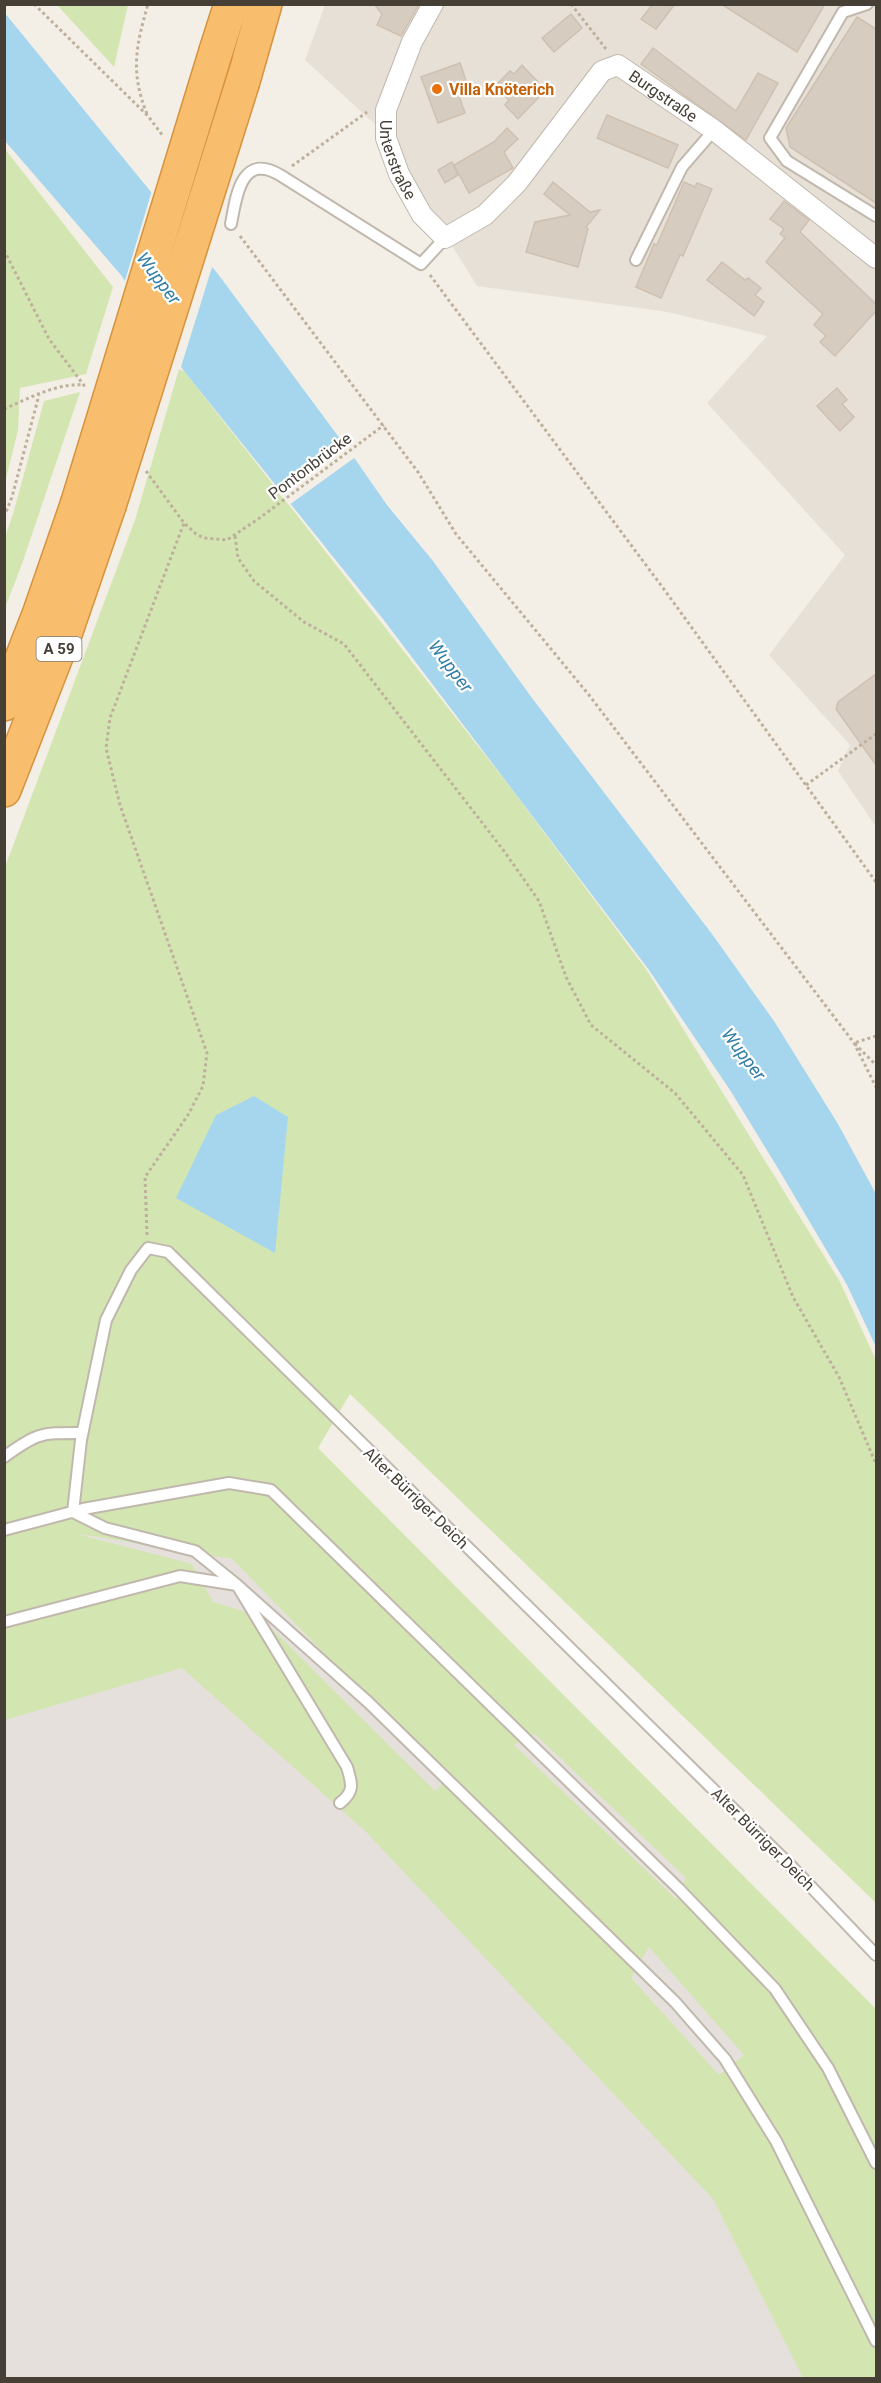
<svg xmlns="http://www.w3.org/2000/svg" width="881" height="2383" font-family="Roboto,sans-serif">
  <rect width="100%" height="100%" fill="#f3efe7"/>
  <!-- residential -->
  <path fill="#e7e0d6" d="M 325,5 L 876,5 L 876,827 L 838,771 L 850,745 L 769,655 L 845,555 L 707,403 L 767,336 L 668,312 L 477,286 L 379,128 L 305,60 Z"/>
  <!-- industrial -->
  <path fill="#e5e0dc" d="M 253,1440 L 876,2009 L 876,2378 L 5,2378 L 5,1485 Z"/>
  <!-- green -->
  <path fill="#d3e6b2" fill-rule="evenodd" d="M 57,5 L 128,5 L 114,67 Z
    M 5,149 L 113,287 L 86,374 L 20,388 L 18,430 L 5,483 Z
    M 179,369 L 184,371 L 507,783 L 646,969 L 839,1280 L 876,1360 L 876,1903 L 350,1394 L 318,1448 L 876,2009 L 876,2378 L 803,2378 L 713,2199 L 365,1831 L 182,1668 L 5,1720 L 5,867 L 135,520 ZM 73,1533 L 232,1559 L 447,1779 L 435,1791 L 259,1616 L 213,1602 L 192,1564 ZM 535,1734 L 686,1878 L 676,1899 L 514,1745 ZM 649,1947 L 744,2055 L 719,2075 L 631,1978 Z
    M 80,392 L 22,564 L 5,608 L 5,537 L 13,514 L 44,401 Z"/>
  <!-- water -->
  <path fill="#a6d6ee" d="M 4,12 L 218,274 L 355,459 L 387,505 L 433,561 L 532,698 L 712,934 L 774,1021 L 838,1124 L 876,1194 L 876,1347 L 847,1285 L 779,1170 L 730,1090 L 649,970 L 383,619 L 184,371 L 121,275 L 5,141 Z
    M 254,1096 L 288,1117 L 275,1253 L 176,1198 L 216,1115 Z"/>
  <!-- pier -->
  <path fill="#f3efe7" d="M 153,187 L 213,264 L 180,370 L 124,284 Z
    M 347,443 L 357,456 L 289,505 L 279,494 Z"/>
  <!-- building -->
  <path fill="#d7ccc0" stroke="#cfc1b1" stroke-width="1.5" d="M 374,4 L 419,4 L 401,36 L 377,25 L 382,14 Z
    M 653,4 L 675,4 L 656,29 L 641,19 Z
    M 721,4 L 825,4 L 797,52 Z
    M 571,14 L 582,28 L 554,52 L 542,38 Z
    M 857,17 L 876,29 L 876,203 L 790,147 L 786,128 Z
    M 653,48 L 736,111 L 758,73 L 778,83 L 746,140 L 641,64 Z
    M 460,63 L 470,92 L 459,96 L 465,113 L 438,123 L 421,77 Z
    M 522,65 L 538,82 L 531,89 L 539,97 L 518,119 L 505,105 L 509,100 L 495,86 L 510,71 L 514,74 Z
    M 607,115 L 678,145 L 668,168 L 597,138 Z
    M 507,128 L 518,139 L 504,152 L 513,168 L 469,193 L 454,165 L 494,142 Z
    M 452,162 L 458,175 L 445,183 L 438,170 Z
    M 553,182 L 590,212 L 600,210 L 586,227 L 588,229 L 578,267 L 526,252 L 535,222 L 570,215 L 544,194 Z
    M 684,182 L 695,187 L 697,183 L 712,189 L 683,256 L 680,255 L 661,298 L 636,287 L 654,244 L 657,245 Z
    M 784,201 L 809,220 L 800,232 L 876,304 L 876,311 L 835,356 L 820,342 L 826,336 L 814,325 L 823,314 L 766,262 L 785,238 L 780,234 L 784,229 L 770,219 Z
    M 722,262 L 745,280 L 748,278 L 761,288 L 755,295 L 764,302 L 754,316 L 707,280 Z
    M 837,388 L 847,400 L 842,404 L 854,417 L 840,431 L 817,406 Z
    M 876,674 L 876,765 L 836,709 L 838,702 Z"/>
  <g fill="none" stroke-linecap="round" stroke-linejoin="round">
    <defs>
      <path id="service" d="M 867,4 L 843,12 L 770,138 L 787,161 L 876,216
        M 231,224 C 236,197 241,152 280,175 L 421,264 L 445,238
        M 636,260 L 682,167 L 714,130
        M 4,1457 C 38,1432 41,1433 82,1433
        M 4,1530 L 83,1509 L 229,1483 L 271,1490 L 679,1889 L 775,1989 L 828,2068 L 876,2163
        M 4,1622 L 180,1576 L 237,1585 L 368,1702 L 675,2002 L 725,2059 L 776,2141 L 876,2341
        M 340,1803 C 355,1791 352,1784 347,1767 L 237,1585 L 195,1551 L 105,1528 L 73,1512 L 81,1440 L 106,1320 L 131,1270 L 148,1248 L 168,1252 L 794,1869 L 876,1955"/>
      <g id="minor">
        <path id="s1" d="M 433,4 L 412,42 L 386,110 L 386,138 L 399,174 L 422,215 L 445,238 L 485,215 L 517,183 L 602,71 L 618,65 L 714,130 L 876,258"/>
      </g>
      <path id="motorway" d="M 216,51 L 231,4
        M 243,81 L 265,4
        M 4,704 L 40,612 L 77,505
        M 4,790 L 66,631 L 109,506"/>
    </defs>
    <!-- service casing -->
    <use href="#service" stroke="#c1b8ad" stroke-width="14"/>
    <!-- minor casing -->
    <use href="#minor" stroke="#c1b8ad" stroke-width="22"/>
    <!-- motorway casing -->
    <use href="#motorway" stroke="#d7923d" stroke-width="36"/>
    <!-- path -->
    <path stroke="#bfb09c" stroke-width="3" stroke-dasharray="3 3" stroke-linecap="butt" d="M 34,4 L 148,116 L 163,136
      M 571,4 L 606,49
      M 147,114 C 130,72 136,46 148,4
      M 292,166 L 367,112
      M 240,236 L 418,472 L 456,534 L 589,695 L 854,1043 L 876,1087
      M 4,250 L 49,339 L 86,388
      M 430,275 L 666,592 L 876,882
      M 4,409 C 30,398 56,383 83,385
      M 146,471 L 184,523 L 196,534 L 204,538 L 227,540 L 261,517 L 384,425
      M 4,517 L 12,497 L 39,395
      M 235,536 L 238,558 L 254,581 L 304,622 L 344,644 L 504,851 L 539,901 L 566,977 L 591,1025 L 675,1093 L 743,1175 L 793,1297 L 839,1377 L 876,1464
      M 806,785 L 876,734
      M 876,1036 L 854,1043 L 876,1065
      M 147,1235 L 145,1177 L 188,1115 L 203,1086 L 207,1053 L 120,805 L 106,748 L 110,718 L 184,523"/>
    <!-- service -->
    <use href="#service" stroke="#fff" stroke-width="10"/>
    <!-- minor -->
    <use href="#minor" stroke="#fff" stroke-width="20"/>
    <!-- motorway -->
    <use href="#motorway" stroke="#f8be6d" stroke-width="33"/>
    <defs>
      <path id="motorway-bridge" d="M 77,505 L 216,51
        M 109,506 L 243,81"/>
    </defs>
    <!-- motorway-bridge casing -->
    <use href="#motorway-bridge" stroke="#d7923d" stroke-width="36" stroke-linecap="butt"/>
    <!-- motorway-bridge -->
    <use href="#motorway-bridge" stroke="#f8be6d" stroke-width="33"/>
  </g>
  <!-- markers -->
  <circle fill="#e8710a" stroke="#fff" stroke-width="2" cx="437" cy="89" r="6"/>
  <g text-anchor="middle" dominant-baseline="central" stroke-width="4.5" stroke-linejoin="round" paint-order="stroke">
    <!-- shield labels -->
    <rect fill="#fff" stroke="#7e7972" stroke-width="1.5" x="36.5" y="637" width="45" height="24" rx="4.5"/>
    <g font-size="15" font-weight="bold" fill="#463f36">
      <text x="59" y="649">A 59</text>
    </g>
    <!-- food labels -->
    <g font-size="16" font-weight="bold" fill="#c56008" stroke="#fff" text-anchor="start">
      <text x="449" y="89">Villa Knöterich</text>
    </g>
    <!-- street labels -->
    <g font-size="16" fill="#463f36" stroke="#fff">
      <text stroke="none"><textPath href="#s1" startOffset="566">Burgstraße</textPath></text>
      <text stroke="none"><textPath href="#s1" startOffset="168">Unterstraße</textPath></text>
      <text transform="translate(310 466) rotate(-37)">Pontonbrücke</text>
      <text transform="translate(416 1498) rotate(44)">Alter Bürriger Deich</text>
      <text transform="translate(763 1839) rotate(45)">Alter Bürriger Deich</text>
    </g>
    <!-- water labels -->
    <g font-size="18" font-style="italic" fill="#317ea6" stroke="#fff">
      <text transform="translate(159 278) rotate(53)">Wupper</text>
      <text transform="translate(451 666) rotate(53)">Wupper</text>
      <text transform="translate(744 1054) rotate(53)">Wupper</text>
    </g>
  </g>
  <!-- border -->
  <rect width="881" height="2383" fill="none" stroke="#463f36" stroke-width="12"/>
</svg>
